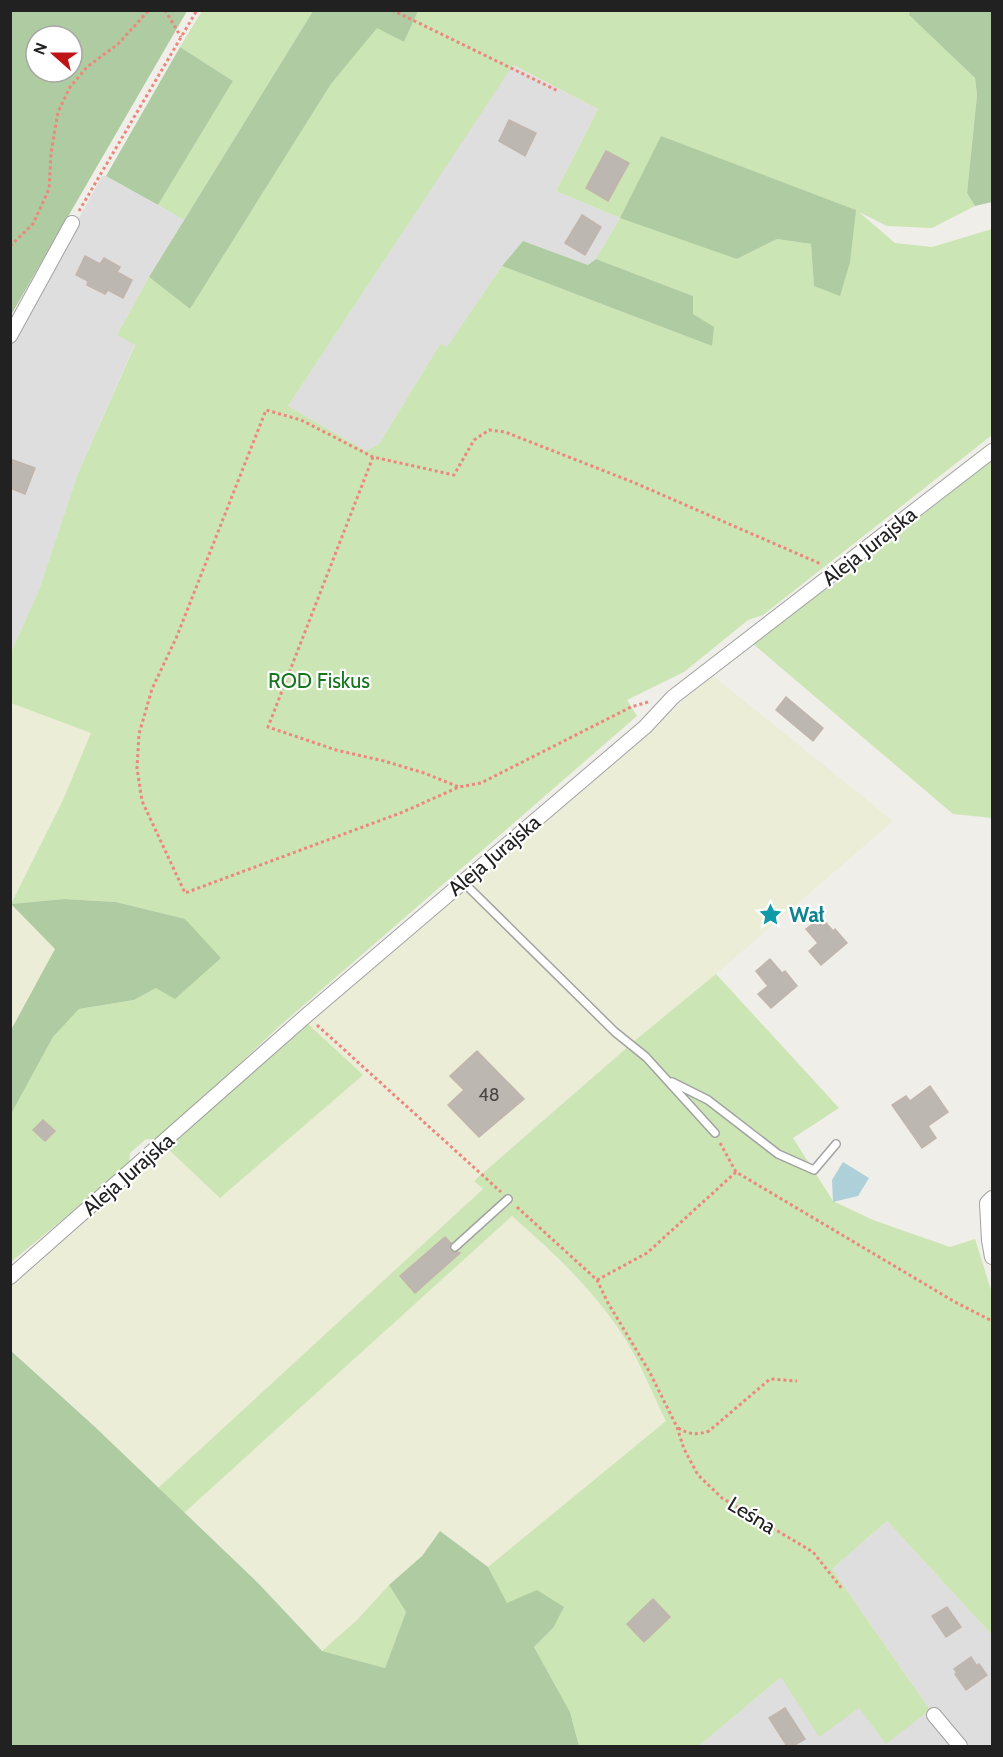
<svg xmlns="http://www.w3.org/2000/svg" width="1003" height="1757" font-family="Cabin,sans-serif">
  <rect width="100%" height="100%" fill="#f0eee8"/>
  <!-- residential -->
  <path fill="#dfdede" d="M 512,65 L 598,109 L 556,191 L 620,218 L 596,259 L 588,265 L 523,241 L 502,266 L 447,348 L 440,344 L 379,444 L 366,451 L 288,406 Z
    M 102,176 L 106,176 L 184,220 L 149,277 L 117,335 L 135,344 L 78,473 L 39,590 L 11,652 L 11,341 Z
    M 887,1521 L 992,1635 L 992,1746 L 699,1746 L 781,1677 L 859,1708 L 930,1710 L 832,1569 Z"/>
  <!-- farmland -->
  <path fill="#ebedd6" d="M 712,675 L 893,821 L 716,974 L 638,1038 L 475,1180 L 483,1189 L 157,1489 L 94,1426 L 11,1350 L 10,1280 L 166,1147 L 362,1075 L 308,1024 L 596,779 Z
    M 11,703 L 92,732 L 63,800 L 11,903 Z
    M 10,904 L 55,949 L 11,1030 Z
    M 512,1215 L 583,1284 L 597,1299 L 627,1342 L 666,1421 L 488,1567 L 440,1531 L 422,1556 L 389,1585 L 357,1620 L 322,1651 L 258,1583 L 231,1560 L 184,1513 Z"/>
  <!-- grass -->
  <path fill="#cce5b4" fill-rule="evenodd" d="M 202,11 L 313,11 L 184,220 L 158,205 L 233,81 L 180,47 Z
    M 418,11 L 910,11 L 909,15 L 975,78 L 977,95 L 967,193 L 975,206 L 932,228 L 887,226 L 859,212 L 895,243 L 932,247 L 992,229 L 992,435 L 763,615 L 748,620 L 684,672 L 627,700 L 637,716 L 282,1024 L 157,1140 L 146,1139 L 130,1153 L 129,1165 L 11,1262 L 11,1114 L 53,1037 L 79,1009 L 134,1000 L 156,988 L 221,958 L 184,919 L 116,902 L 64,899 L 11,904 L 63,800 L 91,733 L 11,703 L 11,652 L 39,590 L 78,473 L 135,345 L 117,335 L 149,277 L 190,309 L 331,84 L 377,27 L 404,42 ZM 513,65 L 598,109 L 556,191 L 620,218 L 596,259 L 693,296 L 693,314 L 712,346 L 502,266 L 447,347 L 440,344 L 379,444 L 366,451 L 288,406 ZM 660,136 L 856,210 L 814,285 L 811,244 L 777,239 L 737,259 Z
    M 992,460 L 992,818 L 953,814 L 752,643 L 812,597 L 831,587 Z
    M 716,974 L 839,1108 L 793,1138 L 833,1201 L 873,1220 L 950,1247 L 975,1239 L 992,1293 L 992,1635 L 887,1521 L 832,1569 L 930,1710 L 886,1744 L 859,1708 L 819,1737 L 781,1677 L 699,1746 L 579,1746 L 570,1712 L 534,1647 L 553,1628 L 507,1604 L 488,1567 L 666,1421 C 653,1395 642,1367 627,1342 C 597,1293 555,1254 512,1216 L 184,1513 L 157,1489 L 483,1189 L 474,1181 L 638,1038 Z
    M 308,1024 L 363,1075 L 220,1198 L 166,1147 Z
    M 389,1585 L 406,1612 L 385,1668 L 322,1651 L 357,1620 Z"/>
  <!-- forest -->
  <path fill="#aecba1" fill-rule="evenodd" d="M 11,10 L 187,11 L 11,315 L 10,11 ZM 36,36 L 72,36 L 72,72 L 36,72 Z
    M 313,11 L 418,11 L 404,42 L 377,28 L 331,84 L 190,309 L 149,277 Z
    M 910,11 L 992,11 L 992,202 L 975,206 L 967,193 L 977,95 L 975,78 L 909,15 Z
    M 180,47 L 233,81 L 158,205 L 106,176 Z
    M 661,136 L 856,210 L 850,262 L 840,296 L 814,286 L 811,244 L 777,239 L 737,259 L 620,218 Z
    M 523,241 L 588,265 L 596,259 L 693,296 L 693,314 L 714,327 L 712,346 L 502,266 Z
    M 64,899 L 116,902 L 185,919 L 221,958 L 175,999 L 156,988 L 134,1000 L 79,1009 L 53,1037 L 11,1114 L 11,1030 L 55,949 L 11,904 Z
    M 10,1350 L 94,1426 L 258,1583 L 322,1651 L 385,1668 L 406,1612 L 389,1585 L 422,1556 L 440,1531 L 488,1567 L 507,1603 L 537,1590 L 564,1607 L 553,1628 L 534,1647 L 570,1712 L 579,1746 L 11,1746 Z"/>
  <!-- water -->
  <path fill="#add0d9" d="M 843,1162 L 869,1178 L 858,1196 L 833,1202 L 832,1180 Z"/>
  <!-- building -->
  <path fill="#bdb7b1" stroke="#c1b5ac" stroke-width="1.5" d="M 509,120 L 536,133 L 525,156 L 499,141 Z
    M 606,151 L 629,163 L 608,201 L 586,188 Z
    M 582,215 L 601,227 L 585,255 L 565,243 Z
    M 85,256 L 100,264 L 104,258 L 120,267 L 117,272 L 132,280 L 123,298 L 108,290 L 105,294 L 87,285 L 88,281 L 76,275 Z
    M 10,459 L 35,468 L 25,494 L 10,488 Z
    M 786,697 L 823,728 L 813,741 L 776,710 Z
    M 821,917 L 833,931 L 835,929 L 847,943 L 821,965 L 809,951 L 818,943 L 806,929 Z
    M 770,959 L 782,973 L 785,971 L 797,986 L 771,1008 L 758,994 L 768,986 L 756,971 Z
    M 477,1051 L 524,1099 L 479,1137 L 448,1105 L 464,1090 L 450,1076 Z
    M 930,1086 L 948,1112 L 928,1126 L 936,1138 L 922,1148 L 892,1105 L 906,1096 L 910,1101 Z
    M 43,1120 L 55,1131 L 45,1141 L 33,1130 Z
    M 445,1237 L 451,1243 L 450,1250 L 460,1253 L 415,1293 L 400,1276 Z
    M 653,1599 L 670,1617 L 644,1642 L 627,1624 Z
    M 947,1607 L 961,1627 L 946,1637 L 932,1616 Z
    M 971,1657 L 977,1666 L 979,1664 L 987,1675 L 966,1690 L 955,1674 L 957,1673 L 954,1669 Z
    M 785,1708 L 805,1739 L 793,1746 L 787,1746 L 769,1718 Z"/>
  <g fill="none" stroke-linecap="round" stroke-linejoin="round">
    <defs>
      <path id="lane" d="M 463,882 L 615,1032 L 646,1057 L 715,1133
        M 672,1082 L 708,1100 L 778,1154 L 814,1170 L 836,1144
        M 455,1247 L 508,1199"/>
      <path id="street" d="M 10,336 L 72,223
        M 992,1198 L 987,1203 L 989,1240 L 992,1257
        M 10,1277 L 307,1015 L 645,727 L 673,697 L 992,451
        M 934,1715 L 960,1746"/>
    </defs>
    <!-- lane casing -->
    <use href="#lane" stroke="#a2a2a2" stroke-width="10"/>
    <!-- street casing -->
    <use href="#street" stroke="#a2a2a2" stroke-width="16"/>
    <!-- path -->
    <path stroke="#ed877d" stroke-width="3" stroke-dasharray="3 3" stroke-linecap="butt" d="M 165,10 L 181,37
      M 392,10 L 558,91
      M 79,211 L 197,10
      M 10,246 L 33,224 L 49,189 L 51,153 L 58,112 L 70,87 L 87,67 L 118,44 L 149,10
      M 373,457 L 268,727 L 336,750 L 384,761 L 424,773 L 459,787
      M 648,702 L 631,707 L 481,783 L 459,787 L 403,812 L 185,893 L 142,801 L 137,768 L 139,734 L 152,689 L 177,636 L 266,410 L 301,420 L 373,457 L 454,475 L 474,440 L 489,430 L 505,432 L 635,483 L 821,564
      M 317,1025 L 501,1192
      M 720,1143 L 736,1172
      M 517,1207 L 597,1280 L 608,1303 L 649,1371 L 677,1427 L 684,1449 L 698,1475 L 722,1498 L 813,1552 L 843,1590
      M 597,1280 L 647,1253 L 736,1172 L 955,1302 L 992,1321
      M 678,1428 C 690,1435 697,1435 709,1431 L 770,1379 L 797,1381"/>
    <!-- lane -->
    <use href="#lane" stroke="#fff" stroke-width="7"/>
    <!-- street -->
    <use href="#street" stroke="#fff" stroke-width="14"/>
  </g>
  <!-- icons -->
  <defs>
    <symbol id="sight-bare" viewBox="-9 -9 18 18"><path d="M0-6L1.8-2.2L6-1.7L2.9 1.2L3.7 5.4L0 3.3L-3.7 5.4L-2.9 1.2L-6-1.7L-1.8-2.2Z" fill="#0f9aa8" stroke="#fff" stroke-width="2.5" paint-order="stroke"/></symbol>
  </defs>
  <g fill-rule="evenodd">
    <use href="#sight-bare" x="754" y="898" width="33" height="33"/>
  </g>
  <g text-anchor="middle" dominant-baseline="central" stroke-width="4.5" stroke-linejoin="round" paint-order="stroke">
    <!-- number labels -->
    <g font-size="18" fill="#484645">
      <text x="489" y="1095">48</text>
    </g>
    <!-- street labels -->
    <g font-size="21" fill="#212121" stroke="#fff">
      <text transform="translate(869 546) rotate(-38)">Aleja Jurajska</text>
      <text transform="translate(494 855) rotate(-40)">Aleja Jurajska</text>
      <text transform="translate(128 1174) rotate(-41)">Aleja Jurajska</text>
      <text transform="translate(752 1515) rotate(31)">Leśna</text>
    </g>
    <!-- park labels -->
    <g font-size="21" fill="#17771e" stroke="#fff">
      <text x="319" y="680">ROD Fiskus</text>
    </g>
    <!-- culture labels -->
    <g font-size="21" font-weight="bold" fill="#0d838f" stroke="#fff" text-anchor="start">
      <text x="789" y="914">Wał</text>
    </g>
  </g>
  <!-- border -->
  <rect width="1003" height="1757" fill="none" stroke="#212121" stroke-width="24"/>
  <!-- north arrow -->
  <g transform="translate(54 54) rotate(291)"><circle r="28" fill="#ffffff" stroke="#a6a6a6" stroke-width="1.5"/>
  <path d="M0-4.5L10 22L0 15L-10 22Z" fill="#be1416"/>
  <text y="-9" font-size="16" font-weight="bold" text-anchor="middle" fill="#212121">N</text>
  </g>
</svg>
